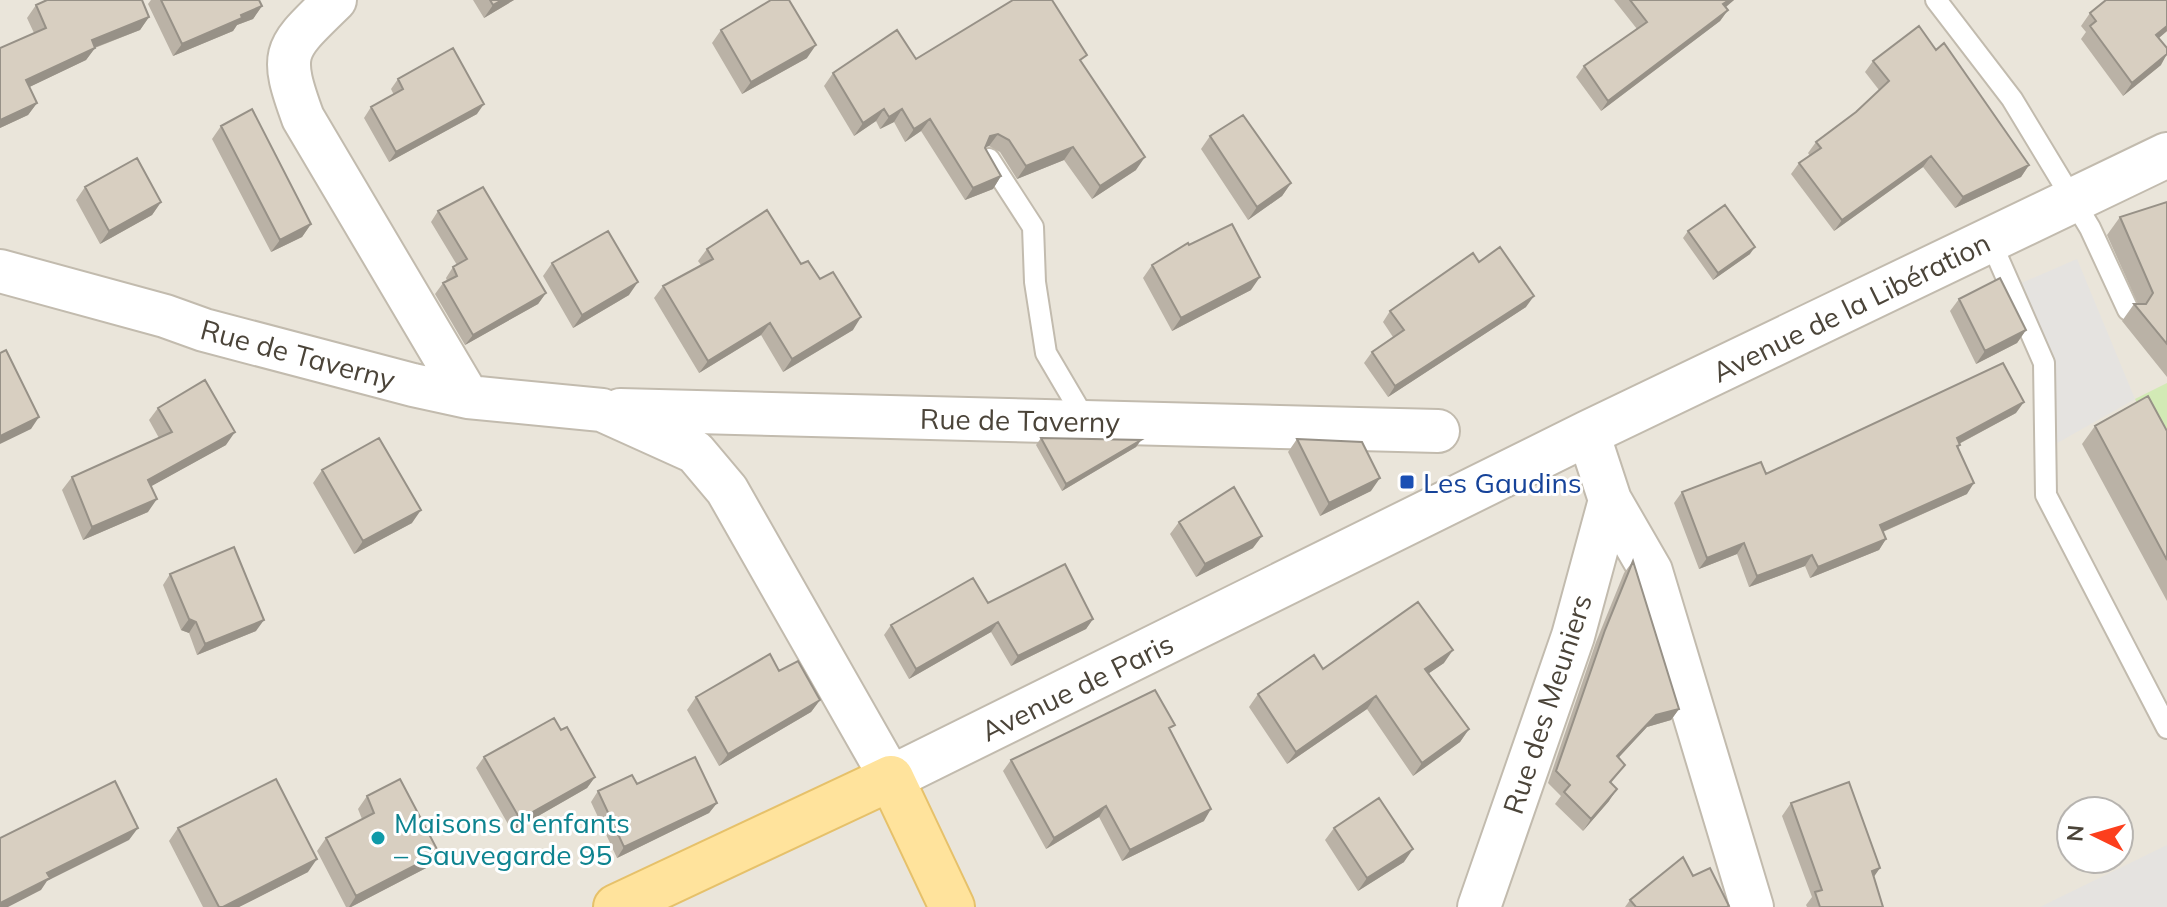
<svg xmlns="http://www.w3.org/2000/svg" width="2167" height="907" font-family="Mulish,sans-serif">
  <rect width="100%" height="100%" fill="#f6f3ec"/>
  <!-- residential -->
  <path fill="#eae5da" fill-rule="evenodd" d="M 0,0 L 2167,0 L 2167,907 L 0,907 ZM 2071,811 L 2119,811 L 2119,859 L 2071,859 Z"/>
  <!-- green -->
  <path fill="#d2eab5" d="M 2167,383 L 2167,461 L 2135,399 Z"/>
  <!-- parking -->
  <path fill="#e5e3e0" d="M 2077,259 L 2135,399 L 2045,450 L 2044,363 L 2010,288 Z
    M 2167,845 L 2167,907 L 2040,907 Z"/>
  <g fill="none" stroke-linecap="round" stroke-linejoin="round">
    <defs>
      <path id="service" d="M 1936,0 L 2012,99 L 2090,228 L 2128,310
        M 989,159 L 1033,227 L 1035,282 L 1046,353 L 1086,421
        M 1990,240 L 2044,363 L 2046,495 L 2167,728"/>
      <path id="minor" d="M 335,0 C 285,49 278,50 303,118 L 468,397
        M 0,271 L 165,316 L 204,330 L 413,385 L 468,397 L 602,410 L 695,452 L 727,490 L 891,778
        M 620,410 L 1438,431
        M 1588,433 L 1610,500 L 1651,571 L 1752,907
        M 1479,907 L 1573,636 L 1610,500"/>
      <path id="tertiary" d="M 891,778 L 1588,433 L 2167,155"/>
      <path id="primary" d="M 616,907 L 891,778 L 952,907"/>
    </defs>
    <!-- service casing -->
    <use href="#service" stroke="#c2bbae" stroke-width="24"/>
    <!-- minor casing -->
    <use href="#minor" stroke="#c2bbae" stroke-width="46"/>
    <!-- tertiary casing -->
    <use href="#tertiary" stroke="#c2bbae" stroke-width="48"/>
    <!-- primary casing -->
    <use href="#primary" stroke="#e6c16a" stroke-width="48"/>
    <!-- service -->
    <use href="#service" stroke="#fff" stroke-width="20"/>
    <!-- minor -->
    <use href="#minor" stroke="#fff" stroke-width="42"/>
    <!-- tertiary -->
    <use href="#tertiary" stroke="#fff" stroke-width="44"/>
    <!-- primary -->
    <use href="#primary" stroke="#ffe39c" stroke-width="44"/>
  </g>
  <!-- wall -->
  <path fill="#bab2a6" d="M 47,0 L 142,0 L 149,17 L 140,30 L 95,48 L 86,60 L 29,87 L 37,103 L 28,115 L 0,128 L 0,48 L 34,33 L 27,18 L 36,5 Z
    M 151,0 L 259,0 L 262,6 L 253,19 L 237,25 L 233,31 L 173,56 L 148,4 Z
    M 473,0 L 514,0 L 484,18 Z
    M 1614,0 L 1734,0 L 1726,7 L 1728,10 L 1720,21 L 1601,111 L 1576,77 L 1584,66 L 1637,29 Z
    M 2090,13 L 2167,31 L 2159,38 L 2161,65 L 2123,96 L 2081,39 L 2086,32 L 2081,26 Z
    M 721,30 L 807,58 L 742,94 L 712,43 Z
    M 1936,50 L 2029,165 L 2021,177 L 1955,208 L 1923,167 L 1834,231 L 1791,174 L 1799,163 L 1810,156 L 1808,153 L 1816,142 L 1856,112 L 1879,90 L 1865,72 L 1873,61 Z
    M 916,59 L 1082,63 L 1136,170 L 1092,199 L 1064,160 L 1017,179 L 1000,152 L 989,146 L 985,147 L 1001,176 L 993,189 L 965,200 L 921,131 L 905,142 L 894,122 L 880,129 L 876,121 L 854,136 L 824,86 L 833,73 Z
    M 398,79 L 477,114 L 389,162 L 364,118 L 371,107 L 394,95 L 391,89 Z
    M 221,126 L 311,224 L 302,237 L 271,252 L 212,139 Z
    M 1210,136 L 1291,183 L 1282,196 L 1248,220 L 1201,149 Z
    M 85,187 L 161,202 L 152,215 L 100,244 L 76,200 Z
    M 2167,202 L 2167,377 L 2122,321 L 2134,304 L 2138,304 L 2107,235 L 2120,217 Z
    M 438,211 L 546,293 L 538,304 L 465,345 L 435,294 L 443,283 L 447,281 L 446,278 L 453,267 L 457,265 L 431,222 Z
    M 1688,231 L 1750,254 L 1713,280 L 1683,238 Z
    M 1189,245 L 1251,290 L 1172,331 L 1143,278 L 1152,265 Z
    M 707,249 L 801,264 L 853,330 L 783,372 L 761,335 L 699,373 L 654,298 L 663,286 L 701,265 L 698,261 Z
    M 1479,262 L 1526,307 L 1388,397 L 1364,363 L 1372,352 L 1393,337 L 1383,322 L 1390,311 Z
    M 552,263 L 629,295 L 573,328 L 543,276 Z
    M 1959,299 L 2026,330 L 2017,343 L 1976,364 L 1950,311 Z
    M 158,408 L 226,445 L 151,486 L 148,512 L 83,540 L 62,490 L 72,477 L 159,438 L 149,420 Z
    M 2016,413 L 1959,444 L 1960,445 L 1958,448 L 1967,494 L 1883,532 L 1886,539 L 1879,550 L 1810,578 L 1805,566 L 1749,587 L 1737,554 L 1699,569 L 1674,503 L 1682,492 L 1766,474 Z
    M 2095,426 L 2167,431 L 2167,601 L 2082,444 Z
    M 1041,438 L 1141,440 L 1136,447 L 1062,491 L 1036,445 Z
    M 1297,439 L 1371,491 L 1320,516 L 1288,452 Z
    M 322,470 L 412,523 L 354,554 L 313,483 Z
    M 1179,522 L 1253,548 L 1196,577 L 1170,534 Z
    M 1633,561 L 1679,709 L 1671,720 L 1647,727 L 1618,758 L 1625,765 L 1611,783 L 1609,801 L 1583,831 L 1555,804 L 1561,796 L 1548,783 L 1596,642 L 1624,573 Z
    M 170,574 L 256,631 L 197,655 L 189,633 L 181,630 L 163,585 Z
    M 988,603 L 1093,619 L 1086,629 L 1011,666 L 991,632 L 909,679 L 884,635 L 891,625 Z
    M 1444,663 L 1429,673 L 1469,729 L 1460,742 L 1413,776 L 1367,709 L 1287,764 L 1249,707 L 1258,694 L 1323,669 Z
    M 779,671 L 820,700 L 811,712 L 719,766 L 687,710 L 696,697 Z
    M 561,730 L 595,777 L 587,788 L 512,831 L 476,768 L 484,757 Z
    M 1170,731 L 1204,821 L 1122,861 L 1099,817 L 1046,849 L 1003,771 L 1011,760 Z
    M 637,784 L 717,803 L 709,813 L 617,858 L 591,802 L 598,791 Z
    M 367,796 L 439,853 L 430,866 L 351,907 L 346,907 L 317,851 L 326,838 L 362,819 L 358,809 Z
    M 1791,803 L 1874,878 L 1883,907 L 1807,907 L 1806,905 L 1812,897 L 1782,816 Z
    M 178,828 L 308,872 L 239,907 L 203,907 L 169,841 Z
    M 1334,828 L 1404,862 L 1358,891 L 1325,840 Z
    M 1693,876 L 1728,907 L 1625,907 L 1630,900 Z"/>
  <!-- shaded-wall -->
  <path fill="#979187" d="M 502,0 L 514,0 L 484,18 L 493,5 Z
    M 1729,0 L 1734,0 L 1716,15 L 1723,4 Z
    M 262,6 L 253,19 L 237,25 L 233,31 L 173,56 L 182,44 L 241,15 Z
    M 1728,10 L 1720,21 L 1601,111 L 1608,101 Z
    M 149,17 L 140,30 L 83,52 L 92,40 Z
    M 2167,26 L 2167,31 L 2147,48 L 2156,35 Z
    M 816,45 L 807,58 L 742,94 L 751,82 Z
    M 95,48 L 86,60 L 17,93 L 26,80 Z
    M 2167,54 L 2161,65 L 2123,96 L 2132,83 Z
    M 37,103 L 28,115 L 0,128 L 0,120 Z
    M 484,104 L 477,114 L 389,162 L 396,152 Z
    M 884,109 L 876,121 L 854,136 L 863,123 Z
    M 902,109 L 894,122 L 880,129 L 889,117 Z
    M 930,119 L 921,131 L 905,142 L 914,129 Z
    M 998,134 L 989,146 L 981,149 L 990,136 Z
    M 1073,147 L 1064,160 L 1017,179 L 1026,166 Z
    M 1931,156 L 1923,167 L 1834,231 L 1842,220 Z
    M 1145,157 L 1136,170 L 1092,199 L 1100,186 Z
    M 2029,165 L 2021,177 L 1955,208 L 1963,197 Z
    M 1001,176 L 993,189 L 965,200 L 973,188 Z
    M 1291,183 L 1282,196 L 1248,220 L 1257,207 Z
    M 161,202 L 152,215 L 100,244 L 109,231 Z
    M 311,224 L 302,237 L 271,252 L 280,240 Z
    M 1755,247 L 1750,254 L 1713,280 L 1718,273 Z
    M 1260,277 L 1251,290 L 1172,331 L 1181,318 Z
    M 638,282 L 629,295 L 573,328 L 582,315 Z
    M 546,293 L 538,304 L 465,345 L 473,335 Z
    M 1534,296 L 1526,307 L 1388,397 L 1395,386 Z
    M 861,317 L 853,330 L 783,372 L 792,359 Z
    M 770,323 L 761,335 L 699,373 L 708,361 Z
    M 2026,330 L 2017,343 L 1976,364 L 1985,351 Z
    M 2024,402 L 2016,413 L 1949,449 L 1957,438 Z
    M 39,417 L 31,429 L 0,444 L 0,436 Z
    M 235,432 L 226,445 L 139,493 L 148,480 Z
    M 1141,440 L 1136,447 L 1062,491 L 1066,484 Z
    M 1380,478 L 1371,491 L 1320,516 L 1329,503 Z
    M 1974,483 L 1967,494 L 1873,536 L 1880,525 Z
    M 157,499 L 148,512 L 83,540 L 92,527 Z
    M 421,510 L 412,523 L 354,554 L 363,541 Z
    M 1262,536 L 1253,548 L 1196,577 L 1205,564 Z
    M 1886,539 L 1879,550 L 1810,578 L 1818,567 Z
    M 1744,543 L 1737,554 L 1699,569 L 1707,558 Z
    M 1812,555 L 1805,566 L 1749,587 L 1757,576 Z
    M 189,619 L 196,622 L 189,633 L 181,630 Z
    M 1093,619 L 1086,629 L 1011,666 L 1018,656 Z
    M 264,620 L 256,631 L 197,655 L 205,644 Z
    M 998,622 L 991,632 L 909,679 L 916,669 Z
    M 1453,650 L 1444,663 L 1416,682 L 1425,669 Z
    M 1376,696 L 1367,709 L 1287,764 L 1296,752 Z
    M 820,700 L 811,712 L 719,766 L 728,754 Z
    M 1679,709 L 1671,720 L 1647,727 L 1609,768 L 1617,756 L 1656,715 Z
    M 1469,729 L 1460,742 L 1413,776 L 1422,763 Z
    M 595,777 L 587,788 L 512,831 L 520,819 Z
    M 1617,789 L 1609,801 L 1583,831 L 1591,819 Z
    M 717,803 L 709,813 L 617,858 L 624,847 Z
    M 1106,806 L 1099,817 L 1046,849 L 1054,838 Z
    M 1211,809 L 1204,821 L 1122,861 L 1130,850 Z
    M 138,828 L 129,840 L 47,881 L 41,890 L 8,907 L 0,907 L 0,903 L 47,873 Z
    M 1413,849 L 1404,862 L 1358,891 L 1367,878 Z
    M 439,853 L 430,866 L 351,907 L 349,907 L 356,896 Z
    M 317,859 L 308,872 L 239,907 L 223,907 Z
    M 1880,868 L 1871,881 L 1872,871 Z"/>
  <!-- building -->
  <path fill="#d8cfc1" stroke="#979187" stroke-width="2" d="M 47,0 L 142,0 L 149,17 L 92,40 L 95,48 L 26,80 L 37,103 L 0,120 L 0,48 L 46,28 L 36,5 Z
    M 161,0 L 259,0 L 262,6 L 241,15 L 242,18 L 182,44 Z
    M 490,0 L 502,0 L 493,5 Z
    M 771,0 L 789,0 L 816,45 L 751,82 L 721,30 Z
    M 1013,0 L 1052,0 L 1087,55 L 1080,60 L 1145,157 L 1100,186 L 1073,147 L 1026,166 L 1009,140 L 998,134 L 990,136 L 985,148 L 1001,176 L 973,188 L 930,119 L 914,129 L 902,109 L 889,117 L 884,109 L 863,123 L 833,73 L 897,30 L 916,59 Z
    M 1630,0 L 1729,0 L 1723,4 L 1728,10 L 1608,101 L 1584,66 L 1647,22 Z
    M 2106,0 L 2167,0 L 2167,26 L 2156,35 L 2167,48 L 2167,54 L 2132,83 L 2090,26 L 2096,21 L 2090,13 Z
    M 1919,26 L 1936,50 L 1944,43 L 2029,165 L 1963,197 L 1931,156 L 1842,220 L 1799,163 L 1821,148 L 1816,142 L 1856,112 L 1889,81 L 1873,61 Z
    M 453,48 L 484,104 L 396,152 L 371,107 L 403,89 L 398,79 Z
    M 252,109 L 311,224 L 280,240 L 221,126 Z
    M 1243,115 L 1291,183 L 1257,207 L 1210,136 Z
    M 137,158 L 161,202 L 109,231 L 85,187 Z
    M 483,187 L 546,293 L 473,335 L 443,283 L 457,276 L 453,267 L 467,259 L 438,211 Z
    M 2167,202 L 2167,344 L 2134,304 L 2146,304 L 2153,293 L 2120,217 Z
    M 1725,205 L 1755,247 L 1718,273 L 1688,231 Z
    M 767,210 L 801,264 L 808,261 L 820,279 L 833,272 L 861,317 L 792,359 L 770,323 L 708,361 L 663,286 L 713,259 L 707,249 Z
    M 1232,224 L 1260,277 L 1181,318 L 1152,265 L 1188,243 L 1189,245 Z
    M 608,231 L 638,282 L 582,315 L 552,263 Z
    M 1500,247 L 1534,296 L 1395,386 L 1372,352 L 1404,330 L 1390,311 L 1473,253 L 1479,262 Z
    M 2000,278 L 2026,330 L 1985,351 L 1959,299 Z
    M 6,350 L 39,417 L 0,436 L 0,353 Z
    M 2003,363 L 2024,402 L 1957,438 L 1960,445 L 1957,446 L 1974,483 L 1880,525 L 1886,539 L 1818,567 L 1812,555 L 1757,576 L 1744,543 L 1707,558 L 1682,492 L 1761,462 L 1766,474 Z
    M 205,380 L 235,432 L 148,480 L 157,499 L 92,527 L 72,477 L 172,432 L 158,408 Z
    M 2148,396 L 2167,431 L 2167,560 L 2095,426 Z
    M 379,438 L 421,510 L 363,541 L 322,470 Z
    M 1041,438 L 1141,440 L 1066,484 Z
    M 1297,439 L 1362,442 L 1380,478 L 1329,503 Z
    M 1234,487 L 1262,536 L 1205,564 L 1179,522 Z
    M 234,547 L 264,620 L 205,644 L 196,622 L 189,619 L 170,574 Z
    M 1633,561 L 1679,709 L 1656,715 L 1617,756 L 1625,765 L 1610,782 L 1617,789 L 1591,819 L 1564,792 L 1570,785 L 1556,771 L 1605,630 Z
    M 1065,564 L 1093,619 L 1018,656 L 998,622 L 916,669 L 891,625 L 973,578 L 988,603 Z
    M 1418,602 L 1453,650 L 1425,669 L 1469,729 L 1422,763 L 1376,696 L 1296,752 L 1258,694 L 1314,655 L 1323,669 Z
    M 770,654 L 779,671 L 798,661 L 820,700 L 728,754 L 696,697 Z
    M 1155,690 L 1175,725 L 1169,728 L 1211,809 L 1130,850 L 1106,806 L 1054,838 L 1011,760 Z
    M 554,718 L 561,730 L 567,727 L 595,777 L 520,819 L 484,757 Z
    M 695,757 L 717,803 L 624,847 L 598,791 L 632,775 L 637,784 Z
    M 276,779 L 317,859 L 223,907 L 219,907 L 178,828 Z
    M 400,779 L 439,853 L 356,896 L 326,838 L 374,813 L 367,796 Z
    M 115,781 L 138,828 L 47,873 L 50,878 L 0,903 L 0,838 Z
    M 1849,782 L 1880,868 L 1872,871 L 1883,907 L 1820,907 L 1815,892 L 1822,890 L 1791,803 Z
    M 1379,798 L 1413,849 L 1367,878 L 1334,828 Z
    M 1683,857 L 1693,876 L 1710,868 L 1729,906 L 1727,907 L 1636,907 L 1630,900 Z"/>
  <!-- markers -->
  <rect fill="#1a4fb4" stroke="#fff" stroke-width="3" x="1399" y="474" width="16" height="16" rx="4"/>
  <circle fill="#0f9aa8" stroke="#fff" stroke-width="3" cx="378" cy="838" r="8"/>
  <g text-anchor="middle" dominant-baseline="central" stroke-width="6" stroke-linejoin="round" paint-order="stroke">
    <!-- street labels -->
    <g font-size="28" fill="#4b4439" stroke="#fff">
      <text transform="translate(1851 307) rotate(-26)">Avenue de la Libération</text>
      <text transform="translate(298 354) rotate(15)">Rue de Taverny</text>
      <text transform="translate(1020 420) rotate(1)">Rue de Taverny</text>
      <text transform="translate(1077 687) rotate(-26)">Avenue de Paris</text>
      <text transform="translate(1547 704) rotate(-72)">Rue des Meuniers</text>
    </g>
    <!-- transit labels -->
    <g font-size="28" fill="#164399" stroke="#fff" text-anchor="start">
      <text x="1423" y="482">Les Gaudins</text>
    </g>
    <!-- culture labels -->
    <g font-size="28" fill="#0d838f" stroke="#fff" text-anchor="start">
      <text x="394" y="822">Maisons d'enfants<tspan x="394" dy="32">– Sauvegarde 95</tspan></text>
    </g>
  </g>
  <!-- north arrow -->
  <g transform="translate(2095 835) rotate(275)"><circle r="38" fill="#ffffff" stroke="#b7b4b0" stroke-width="2"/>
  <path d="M0-6L14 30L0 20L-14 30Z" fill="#fc3f1d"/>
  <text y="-12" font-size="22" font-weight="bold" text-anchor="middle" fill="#4b4439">N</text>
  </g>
</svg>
